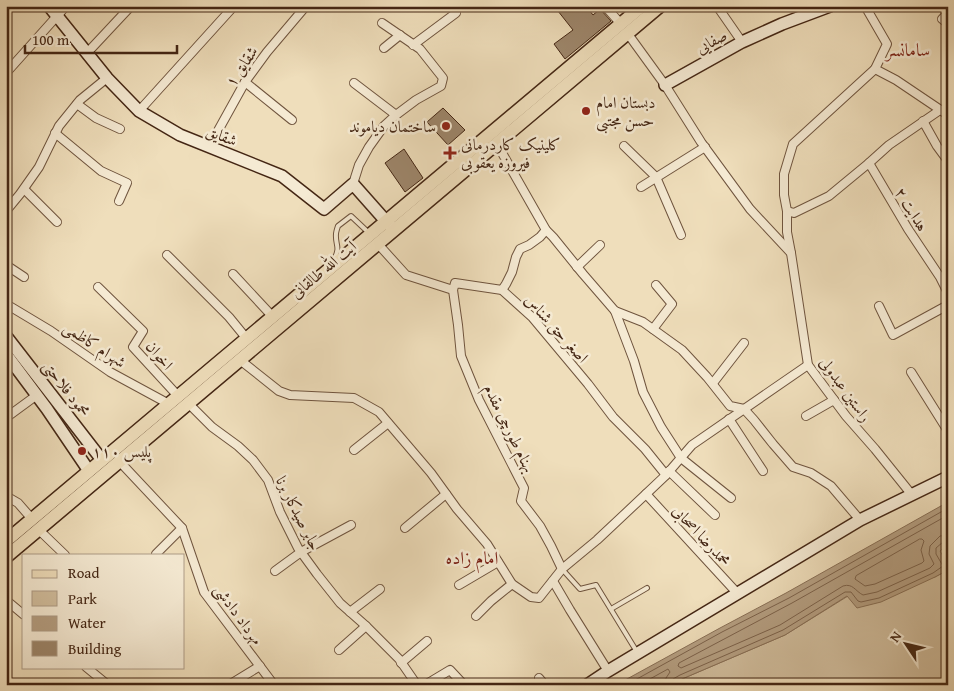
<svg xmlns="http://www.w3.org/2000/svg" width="954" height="691" viewBox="0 0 954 691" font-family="'Gentium Book Plus',Amiri,serif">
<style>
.green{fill:#d2bf9f;stroke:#8b725a}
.water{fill:#b59f82;stroke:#886f56}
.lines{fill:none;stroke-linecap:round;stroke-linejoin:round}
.shore{stroke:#7c624b;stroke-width:1}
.building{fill:#9d866b;stroke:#442614}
.lane-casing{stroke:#6f543e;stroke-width:6}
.street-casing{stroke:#6f543e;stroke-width:10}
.secondary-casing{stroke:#442614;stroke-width:14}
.primary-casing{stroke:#442614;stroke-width:15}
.lane{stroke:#f5ead3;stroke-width:4}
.street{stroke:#f5ead3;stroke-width:8}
.secondary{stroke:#f5ead3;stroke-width:11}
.primary{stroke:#efdebb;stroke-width:12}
.poi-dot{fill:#8f2418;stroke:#f5ead3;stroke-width:2}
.labels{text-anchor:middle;stroke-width:5;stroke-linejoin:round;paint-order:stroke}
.street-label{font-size:16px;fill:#442614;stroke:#f5ead3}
.poi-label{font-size:16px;fill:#442614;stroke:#f5ead3;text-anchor:start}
.neighbourhood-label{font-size:18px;fill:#7a1f14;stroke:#f5ead3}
</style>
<rect width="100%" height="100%" fill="#efdebb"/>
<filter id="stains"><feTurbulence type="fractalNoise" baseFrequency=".004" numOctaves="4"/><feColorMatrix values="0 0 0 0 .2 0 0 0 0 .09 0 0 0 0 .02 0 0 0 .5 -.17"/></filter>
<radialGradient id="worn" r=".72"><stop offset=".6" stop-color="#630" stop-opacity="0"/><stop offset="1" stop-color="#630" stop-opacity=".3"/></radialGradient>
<path class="green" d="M948,570V685H673L682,679L785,635L848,596L935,577Z"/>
<path class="water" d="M948,502V544L940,551L948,564V570L935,577L881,602L857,608L847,596L785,635L682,679L673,685H616L720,628L786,593Z"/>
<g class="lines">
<g class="shore">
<path d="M948,515L792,603L679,663L678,666L681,668L780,625L843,586C853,583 855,591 863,595L877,592L930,568L934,564L929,554L930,546L940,536L948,535"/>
<path d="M920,539H922L924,541L921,550L924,561L922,563L875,584L865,586L855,579L856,576Z"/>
<path d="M626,685L722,632L789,598L948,508"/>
<path d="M639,685L668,669L670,672L666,678L665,685"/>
<path d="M671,685L673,679L680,675L783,630L845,592H851L858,601L861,602L879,598L933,573L943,566L936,554V548L943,542L948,541"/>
</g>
</g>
<g class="building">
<path d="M554,6H586L593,15L600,9L611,21L565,59L554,44L573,30Z"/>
<path d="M443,108L465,130L448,145L427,122Z"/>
<path d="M404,149L423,178L405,192L385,163Z"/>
</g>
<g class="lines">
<g class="lane-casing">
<g id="lane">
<path d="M334,259C341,247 335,245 336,234C336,232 337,229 338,226L351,216L369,233"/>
<path d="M562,569L580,589L596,585L637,652"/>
<path d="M611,609L647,588"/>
</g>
</g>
<g class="street-casing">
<g id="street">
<path d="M605,6L621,24"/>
<path d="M717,6L742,42"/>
<path d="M865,6L887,44L875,69L896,80L948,115"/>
<path d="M948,13L942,19L948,24"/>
<path d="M628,34L665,85L701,142L750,209L791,253L808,365L846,416L875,449L912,495"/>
<path d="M413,45L456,13"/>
<path d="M384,48L400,35"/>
<path d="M87,53L131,6"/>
<path d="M6,73L66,6"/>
<path d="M245,82L292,120"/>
<path d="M354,83L396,115"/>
<path d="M77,104L96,118L120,129"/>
<path d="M139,111L234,6"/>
<path d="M923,121L937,146L948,161"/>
<path d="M55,133L101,171L127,183L119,201"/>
<path d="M497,144L546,230L553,237L583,274L615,311L643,322L682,350L707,377L730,406L744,409L754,420L773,444L793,467L811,473L831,486L860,520"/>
<path d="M624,146L656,177L681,235"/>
<path d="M209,147L245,82L267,52L306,6"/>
<path d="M869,163L908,229L940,277L948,293"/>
<path d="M353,184L359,165L369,147L384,126L396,115L416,100L441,86L443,78L420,49L382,23"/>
<path d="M641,187L705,147"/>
<path d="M24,189L57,222"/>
<path d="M6,211L20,194L39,167L59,126L80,100L107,78"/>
<path d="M787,211L784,195V174L793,144L875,69"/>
<path d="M378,244L406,275L453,290L455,283L502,290L532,317L588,384L613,417L645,449L666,475"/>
<path d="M791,253L787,232V211L794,213L829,196L869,163L889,145L940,110"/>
<path d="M167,255L229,317L247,339"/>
<path d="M6,265L24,277"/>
<path d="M577,267L600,245"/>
<path d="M233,274L273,317"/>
<path d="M98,287L143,331L133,347L178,396"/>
<path d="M453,290L458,325L461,356L479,400L524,488L521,501L540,526L551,546L562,569"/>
<path d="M502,290L506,284L512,272L516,257L520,249L529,245L540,237L546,230"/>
<path d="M6,304L51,331L110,372L169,404"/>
<path d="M879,306L893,335L948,305"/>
<path d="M615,311L634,361L643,392L661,427L681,458L731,498"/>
<path d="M653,329L672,304L656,285"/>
<path d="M240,360L279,391L290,395L354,398L379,412L431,473L457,509L487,544L512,584L531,597L539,598L562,569L597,540L646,494L666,475L692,445L808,365"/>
<path d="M911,372L948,431"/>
<path d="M713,383L744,343"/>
<path d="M189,404L212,427L238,446L253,460L268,480L280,512L298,548L317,574L340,603L366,626L399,659L417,685"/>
<path d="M806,416L834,400"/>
<path d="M7,417L37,395"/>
<path d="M729,419L763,471"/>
<path d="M354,450L388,423"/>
<path d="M120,462L182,528L204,592L274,685"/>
<path d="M669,471L715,515"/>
<path d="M646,494L738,594"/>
<path d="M6,496L18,503L32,519"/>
<path d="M405,528L446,494"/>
<path d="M39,530L65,555"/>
<path d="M156,554L182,528"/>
<path d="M275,571L301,552L351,525"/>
<path d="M553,581L570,610L608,671"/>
<path d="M459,585L498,562"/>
<path d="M6,600L24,615"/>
<path d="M350,612L380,589"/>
<path d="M476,616L491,601L512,584"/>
<path d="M339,650L366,626"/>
<path d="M401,663L427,641"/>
<path d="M86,667L108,685"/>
<path d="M539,678L545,685"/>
<path d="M229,685L260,666"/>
<path d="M425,685L450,670L464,685"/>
</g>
</g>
<g class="secondary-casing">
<g id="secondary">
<path d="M49,6L107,78L139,111L180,135L282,176L324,209L353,184L392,228"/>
<path d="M665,85L742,42L782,24L830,6"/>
<path d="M6,336L102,460"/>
<path d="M6,354L47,409L89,471"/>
<path d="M587,685L608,671L860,520L948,477"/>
</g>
</g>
<g class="primary-casing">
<g id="primary">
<path d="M6,541L642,6"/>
<path d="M6,557L660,6"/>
</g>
</g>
<use href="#lane" class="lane"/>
<use href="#street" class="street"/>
<use href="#secondary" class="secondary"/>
<use href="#primary" class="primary"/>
</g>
<g class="poi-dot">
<circle cx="586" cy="111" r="5"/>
<circle cx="446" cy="126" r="5"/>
<path d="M447.5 145.5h5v5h5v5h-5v5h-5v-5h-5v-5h5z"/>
<circle cx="82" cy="451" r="5"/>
</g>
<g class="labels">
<g class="street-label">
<text transform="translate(711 41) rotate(-29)" y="6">صفایی</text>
<text transform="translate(241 66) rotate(-56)" y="6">شقایق ۱</text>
<text transform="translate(222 135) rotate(22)" y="6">شقایق</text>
<text transform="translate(912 209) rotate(59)" y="6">هدایت ۲</text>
<text transform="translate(323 269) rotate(-40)" y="6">آیت الله طالقانی</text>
<text transform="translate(557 328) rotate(48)" y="6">اصغر حق شناس</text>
<text transform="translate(95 344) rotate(33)" y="6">شهرام کاظمی</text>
<text transform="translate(160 355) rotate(50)" y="6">اخوان</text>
<text transform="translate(67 388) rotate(52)" y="6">محمود فلاحتی</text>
<text transform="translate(846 389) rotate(54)" y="6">راستین عبدولی</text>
<text transform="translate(510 428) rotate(64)" y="6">بهنام طورچی مقدم</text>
<text transform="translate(299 513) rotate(63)" y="6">جابر صیدکار برنا</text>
<text transform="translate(702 535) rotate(47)" y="6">محمدرضا اصحابی</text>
<text transform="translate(239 614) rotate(54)" y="6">مهرداد دادشی</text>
</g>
<g class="poi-label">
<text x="596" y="108">دبستان امام<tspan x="596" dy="18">حسن مجتبی</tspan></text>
<text x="436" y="132" text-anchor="end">ساختمان دیاموند</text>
<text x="461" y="150">کلینیک کاردرمانی<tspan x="461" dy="18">فیروزه یعقوبی</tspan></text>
<text x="92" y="457">پلیس ۱۱۰</text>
</g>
<g class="neighbourhood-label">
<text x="908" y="56">سامانسر</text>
<text x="472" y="564">امام زاده</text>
</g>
</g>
<rect width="954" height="691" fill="none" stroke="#efdebb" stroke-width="25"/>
<rect x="8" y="8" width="939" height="676" fill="none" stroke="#442614" stroke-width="2.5"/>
<rect x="12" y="12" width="929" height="666" fill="none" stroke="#442614"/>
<rect x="22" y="554" width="162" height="115" fill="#f5ead3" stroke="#ae9c87"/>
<rect x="32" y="570" width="25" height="8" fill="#efdebb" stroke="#ae9c87"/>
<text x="68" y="578" font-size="15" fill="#442614">Road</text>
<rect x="32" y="591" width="25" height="15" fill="#d2bf9f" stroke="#ae9c87"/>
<text x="68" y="604" font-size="15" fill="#442614">Park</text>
<rect x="32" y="616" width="25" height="15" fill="#b59f82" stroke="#ae9c87"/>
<text x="68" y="628" font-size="15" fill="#442614">Water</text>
<rect x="32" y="641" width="25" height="15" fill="#9d866b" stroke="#ae9c87"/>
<text x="68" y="654" font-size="15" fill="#442614">Building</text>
<g transform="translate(906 644) rotate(305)" stroke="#f5ead3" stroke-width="4" paint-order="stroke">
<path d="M0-4L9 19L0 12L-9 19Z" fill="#442614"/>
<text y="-8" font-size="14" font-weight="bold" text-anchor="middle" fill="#442614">N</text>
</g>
<path d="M25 45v8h152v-8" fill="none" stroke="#442614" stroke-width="2.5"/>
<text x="32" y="45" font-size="15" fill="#442614" stroke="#f5ead3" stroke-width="4" paint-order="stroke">100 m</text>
<rect width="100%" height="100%" filter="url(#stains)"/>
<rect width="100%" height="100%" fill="url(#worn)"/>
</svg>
